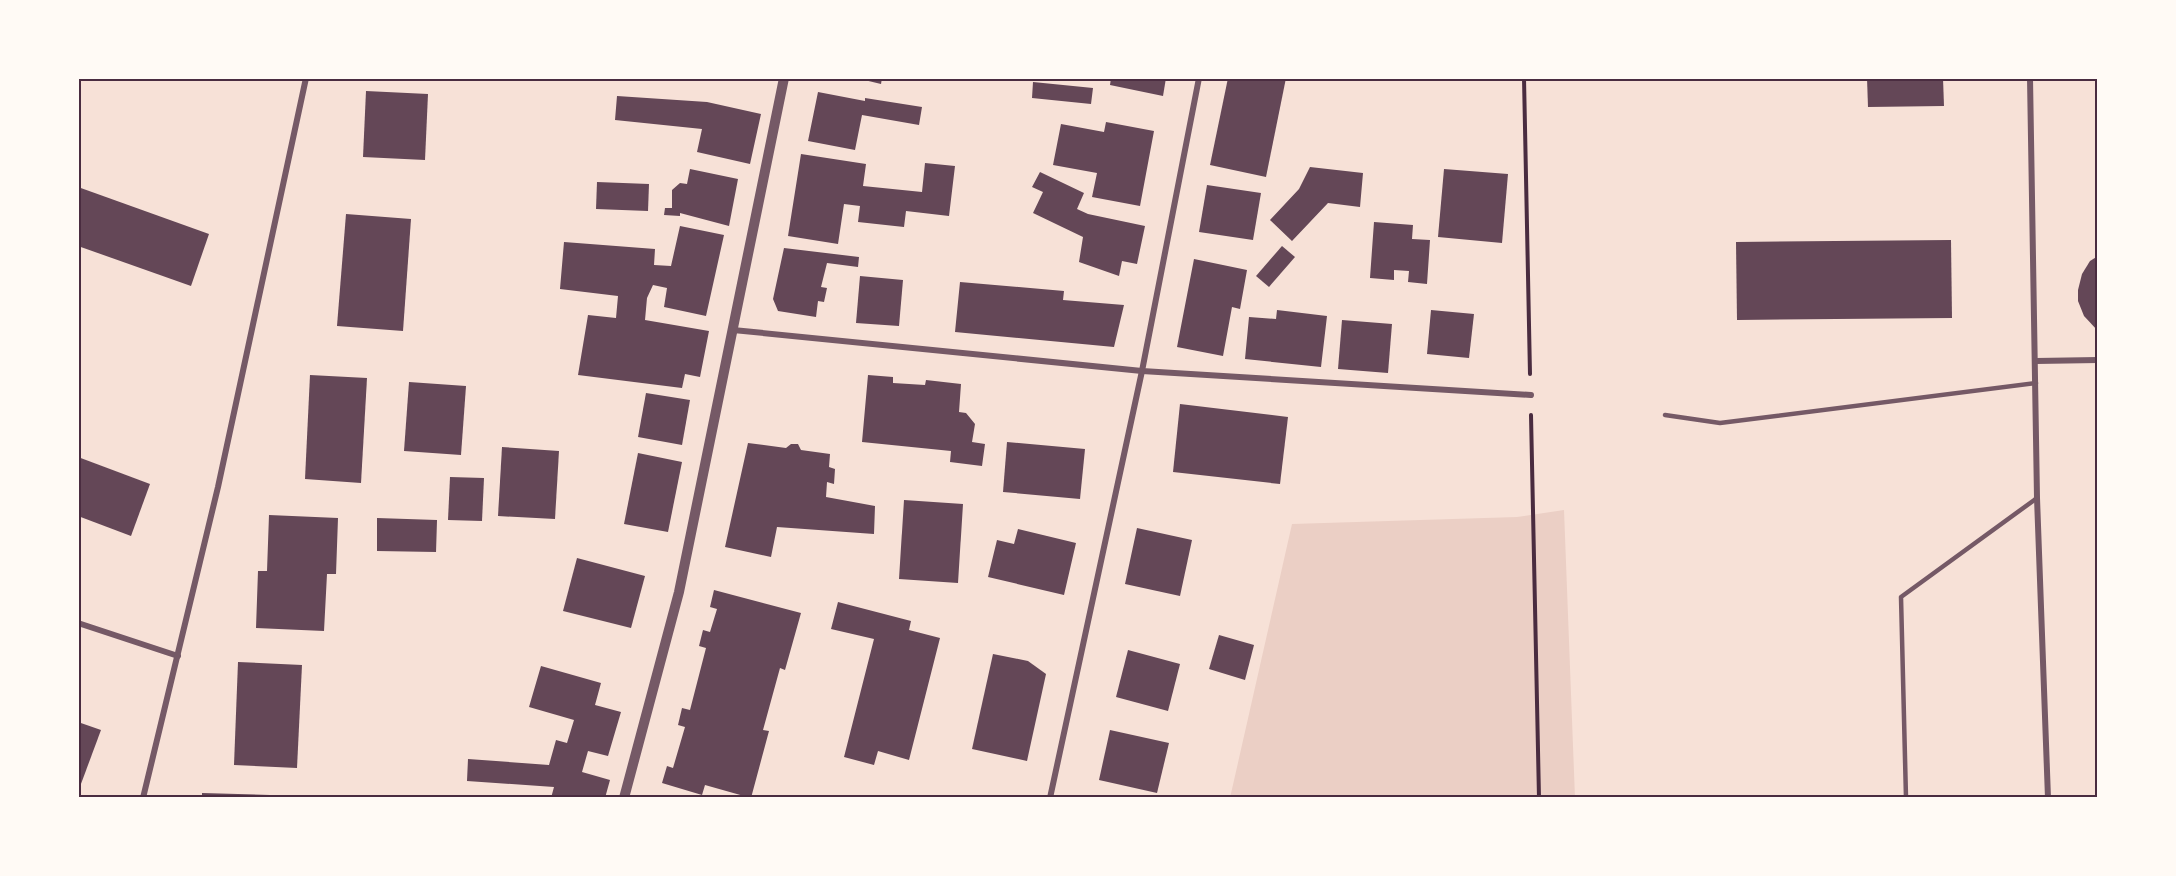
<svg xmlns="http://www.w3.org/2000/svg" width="2176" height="876" viewBox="0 0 2176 876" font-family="Rubik,sans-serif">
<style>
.green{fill:#ebcfc5}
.building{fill:#644757}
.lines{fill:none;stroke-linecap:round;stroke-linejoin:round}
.path{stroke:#4a2c40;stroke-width:4}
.service{stroke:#755966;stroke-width:4.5}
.minor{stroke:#755966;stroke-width:6}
.tertiary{stroke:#755966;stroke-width:10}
.neatline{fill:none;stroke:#4a2c40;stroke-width:2}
</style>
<rect width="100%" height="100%" fill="#f7e1d7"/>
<path class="green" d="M1564,510L1575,798H1230L1292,524L1517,517Z"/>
<g class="building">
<path d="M856,78H882L881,84Z"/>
<path d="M1111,78H1166L1163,96L1110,85Z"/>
<path d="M1228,78H1286L1266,177L1210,165Z"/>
<path d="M1867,78H1943L1944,106L1868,107Z"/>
<path d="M1033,82L1093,88L1091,104L1032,98Z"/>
<path d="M366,91L428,94L425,160L363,157Z"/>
<path d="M818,92L865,101V98L922,107L919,125L862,115L855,150L808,141Z"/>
<path d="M617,96L707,102L761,114L750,164L697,152L702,129L615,120Z"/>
<path d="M1106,122L1154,131L1140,206L1092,197L1097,173L1053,165L1061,124L1104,132Z"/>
<path d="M801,154L866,164L863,186L922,192L925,163L955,166L949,216L906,211L904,227L858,222L860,206L844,204L838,244L788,236Z"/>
<path d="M1310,167L1363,173L1360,207L1328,203L1292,241L1270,220L1299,189Z"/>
<path d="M690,169L738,179L729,226L680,213V216L664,215L665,208H672V190L680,183L687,184Z"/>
<path d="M1444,169L1508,174L1502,243L1438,237Z"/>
<path d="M1040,172L1084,193L1077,209L1088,214L1145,226L1137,264L1122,261L1119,276L1079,262L1083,237L1033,213L1043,192L1032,187Z"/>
<path d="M597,182L649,184L648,211L596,209Z"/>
<path d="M1207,185L1261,193L1253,240L1199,232Z"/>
<path d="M78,187L209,234L191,286L78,246Z"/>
<path d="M346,214L411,219L403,331L337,326Z"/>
<path d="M1374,222L1413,225L1412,239L1430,240L1427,284L1408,282L1409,271L1394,270V280L1370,278Z"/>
<path d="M680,226L724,235L706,316L664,307L667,288L653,285L647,298L645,320L709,331L700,377L685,374L682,388L578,375L588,315L616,318L618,296L560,289L564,242L655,249L654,265L671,266Z"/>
<path d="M1951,240L1952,318L1737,320L1736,242Z"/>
<path d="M1282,246L1295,257L1269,287L1256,276Z"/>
<path d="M784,248L859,257L858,267L827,263L821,287L827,288L824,302L818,301L816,317L778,311L773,299Z"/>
<path d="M2098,256V331L2084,316L2078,301V290L2082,274L2090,261Z"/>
<path d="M1194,259L1247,270L1240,309L1232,307L1223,356L1177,347Z"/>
<path d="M860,276L903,280L899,326L856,323Z"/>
<path d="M960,282L1064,291L1063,300L1124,305L1114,347L955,332Z"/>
<path d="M1277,310L1327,316L1321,367L1245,359L1249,317L1276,319Z"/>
<path d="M1431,310L1474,314L1469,358L1427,354Z"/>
<path d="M1342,320L1392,324L1388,373L1338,369Z"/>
<path d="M310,375L367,378L361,483L305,479Z"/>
<path d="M868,375L893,377V383L925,385L926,380L961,384L959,412L966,413L975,424L972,442L985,444L982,466L950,462L951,451L862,442Z"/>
<path d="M409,382L466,386L461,455L404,451Z"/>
<path d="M646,393L690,400L682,445L638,437Z"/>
<path d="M1180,404L1288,417L1280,484L1173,472Z"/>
<path d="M1007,442L1085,449L1080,499L1003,492Z"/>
<path d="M748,443L786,448L791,444H798L801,450L830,454L829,467L835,469L834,484L827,482L826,497L875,506L874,534L777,527L771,557L725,547Z"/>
<path d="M502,447L559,451L555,519L498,516Z"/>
<path d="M638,453L682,462L668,532L624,524Z"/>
<path d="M78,457L150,484L131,536L78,516Z"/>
<path d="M450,477L484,478L482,521L448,520Z"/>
<path d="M904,500L963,504L958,583L899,579Z"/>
<path d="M269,515L338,518L336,574H327L324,631L256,628L258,571H267Z"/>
<path d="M377,518L437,520L436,552L377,551Z"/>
<path d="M1137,528L1192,540L1180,596L1125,584Z"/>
<path d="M1018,529L1076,543L1064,595L988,577L997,540L1014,544Z"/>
<path d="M577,558L645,576L631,628L563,611Z"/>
<path d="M714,590L801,613L785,670L780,668L763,730L769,731L751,798L705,785L702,795L662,783L667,766L673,768L685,727L678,725L682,708L690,710L706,648L699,646L703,630L710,632L717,609L710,607Z"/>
<path d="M838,602L911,621L909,630L940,638L909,760L878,751L874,765L844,757L874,639L831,629Z"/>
<path d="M1219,635L1254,645L1245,680L1209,669Z"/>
<path d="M1128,650L1180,664L1168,711L1116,697Z"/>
<path d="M993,654L1028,661L1046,674L1027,761L972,749Z"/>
<path d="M238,662L302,665L297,768L234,765Z"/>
<path d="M541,666L601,683L595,705L621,712L608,756L588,751L582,772L610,780L605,798H551L554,787L467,781L468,759L549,765L556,740L567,743L574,720L529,707Z"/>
<path d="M78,722L101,730L78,792Z"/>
<path d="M1110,730L1169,743L1157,793L1099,780Z"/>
<path d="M202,793L270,795V798H202Z"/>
</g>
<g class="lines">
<g class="path">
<path d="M1524,78L1530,374"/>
<path d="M1531,415L1539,798"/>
</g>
<g class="service">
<path d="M1665,415L1720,423L2036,383"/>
<path d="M1906,798L1901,597L2037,498"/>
</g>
<g class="minor">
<path d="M2030,78L2037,498L2048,798"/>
<path d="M733,330L1142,371L1531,395"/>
<path d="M2036,361L2098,360"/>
<path d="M78,623L178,656"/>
<path d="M143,798L218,487L306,78"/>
<path d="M1050,798L1142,371L1199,78"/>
</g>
<path class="tertiary" d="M624,798L679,592L784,78"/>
</g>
<rect width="2176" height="876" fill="none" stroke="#fffaf5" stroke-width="159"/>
<rect x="80" y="80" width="2016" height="716" class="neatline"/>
</svg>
